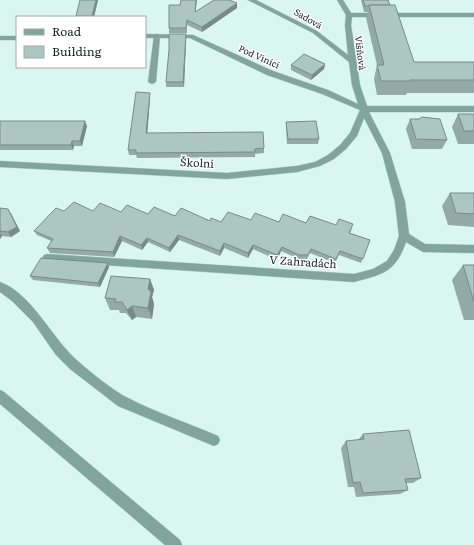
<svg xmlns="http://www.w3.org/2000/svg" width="474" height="545" viewBox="0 0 474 545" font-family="Literata,serif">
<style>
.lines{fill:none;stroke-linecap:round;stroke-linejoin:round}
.lane-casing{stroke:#b7d1ca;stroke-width:1}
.street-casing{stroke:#b7d1ca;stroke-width:1}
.lane{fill:#81a59b;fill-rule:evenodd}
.street{fill:#81a59b;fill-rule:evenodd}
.wall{fill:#93aba4}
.shaded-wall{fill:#788b86}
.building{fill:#abc7bf;stroke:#788b86}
.labels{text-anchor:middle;stroke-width:3;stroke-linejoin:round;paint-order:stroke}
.far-street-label{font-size:9px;fill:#1a2522;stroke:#fff}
.street-label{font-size:11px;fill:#1a2522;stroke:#fff}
</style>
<rect width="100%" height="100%" fill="#daf7ef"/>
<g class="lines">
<g class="lane-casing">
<path id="lane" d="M157,34L160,36L156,82L152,84L148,82L154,36Z"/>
</g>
<g class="street-casing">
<g id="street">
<path d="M248,0H256L317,31L348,55L345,25L346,15L337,0H343L351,13H474V17H352L351,25L360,85L367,106H474V112H369L390,153L405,202L409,234L425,244L474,245V253L423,252L406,242C395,273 383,274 354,282L44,261L42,258L44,255L47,254L354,274L373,269L387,261L394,250L399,236L395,202L382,153L364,118L357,136L346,149L334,159L320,166L297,172L227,179L0,167V161L227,173L297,166L315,162L328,155L340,145L350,133L360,110L322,94L267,75L190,38H145V34L193,35L273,71L328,90L358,104L352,85L349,62L313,33Z"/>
<rect x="0" y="36" width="17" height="4"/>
<path d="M0,282C32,293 53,341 79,362C90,372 115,392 128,398C157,413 188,423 218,436L220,440L218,444L214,446L118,406L70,369L56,355L33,322L12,301L0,292Z"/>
<path d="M0,390L4,392L180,540L182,545H165L0,404Z"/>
</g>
</g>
<use href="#lane" class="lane"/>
<use href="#street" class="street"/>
</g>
<g class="wall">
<path d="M98,0L94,17H76V16Z"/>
<path d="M361,0H388L414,62H474V93H407L406,95H377L374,79L377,65L366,18L368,12H364Z"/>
<path d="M237,8L202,32L187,25V33H169V28L196,11Z"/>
<path d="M186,34V40L184,87H166V82Z"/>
<path d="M325,64L324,69L311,80L291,70V65Z"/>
<path d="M150,93V98L147,133L264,148V153L255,154V157L137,158L136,155H129L128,150Z"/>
<path d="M458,114H474V144H458L452,127Z"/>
<path d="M410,119L447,140L442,149H412L406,129Z"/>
<path d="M0,121L87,126L82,146H74L73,150H0Z"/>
<path d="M286,122L319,139L318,144H287L286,127Z"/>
<path d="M450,193H474V227L448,225L442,206Z"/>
<path d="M0,208L11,213L20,231L11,237L2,236L0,239Z"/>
<path d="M64,211H93L121,212L175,216L221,222L251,220L336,225L352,229L350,233L370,240L361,263L339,255L335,263L310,253L307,259H299L281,251L277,260L253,249L248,258L224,248L220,256L179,240L170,252L148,242L142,250L122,241L114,257L50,253L47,248L51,241L37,235L34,231Z"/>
<path d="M463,265H474V320H464L452,280Z"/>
<path d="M109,267L100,287L33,280L30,276Z"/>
<path d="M150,279L154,290L152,297L154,304L152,319L136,317L132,320L126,313H120L119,310H110L105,298Z"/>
<path d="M363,434L421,478L413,483H406L408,490L400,494L356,497L354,487H348L341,448L346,441L358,440Z"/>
</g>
<g class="shaded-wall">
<path d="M96,0H98L94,17H92Z"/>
<path d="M196,0H197L195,17V12Z"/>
<path d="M237,3V8L202,32V27Z"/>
<path d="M186,34V40L184,87L183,82Z"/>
<path d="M325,64L324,69L311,80L312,75Z"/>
<path d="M150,93V98L147,138L146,133Z"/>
<path d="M85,121L87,126L82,146L80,141Z"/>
<path d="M72,141L74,146L73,150L71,145Z"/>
<path d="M8,209L20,231L11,237L8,232Z"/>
<path d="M0,233L2,236L0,239Z"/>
<path d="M178,235L179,240L170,252L169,248Z"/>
<path d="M120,236L122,241L114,257L113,252Z"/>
<path d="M147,238L148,242L142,250L141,245Z"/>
<path d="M224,243V248L220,256V251Z"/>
<path d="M253,245V249L248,258V253Z"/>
<path d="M282,247L281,251L277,260V255Z"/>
<path d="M108,263L109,267L100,287L98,283Z"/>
<path d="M150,279L154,290L152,297L154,304L152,319L148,308V289Z"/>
<path d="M132,306L136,317L132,320L127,310Z"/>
</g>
<g class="building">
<path d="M80,0H96L92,16H76Z"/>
<path d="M181,0H196L195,12L214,0H229L237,3L202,27L187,20L186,28H169V5H180Z"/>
<path d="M363,0H388L390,5H369V6H365Z"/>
<path d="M369,5H395L414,62H474V80H410L411,81H381L377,65H384Z"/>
<path d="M169,34H186L183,82H166L169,50Z"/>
<path d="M304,54L325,64L312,75L291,65Z"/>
<path d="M136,92L150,93L146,133L263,132L264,148L255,149V152L136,153V150H128Z"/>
<path d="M458,114H474V131H464Z"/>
<path d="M422,117L440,119L447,140L416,139L410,119H419Z"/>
<path d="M0,121H85L80,141H72L71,145H0Z"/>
<path d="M316,121L319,139H288L286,122Z"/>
<path d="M450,193H474V214L456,213Z"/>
<path d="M74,202L93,211L100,203L121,212L127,205L148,214L154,207L175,216L181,208L210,221L211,218L221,222L228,212L251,220L255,213L279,222L283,214L306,223L310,216L336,225L339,219L353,224L349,233L370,240L363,259L340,251L336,259L311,249L308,255H299L282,247L277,255L253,245L248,253L224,243L220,251L178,235L169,248L147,238L141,245L120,236L113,252L47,248L53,239L34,231L56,208L64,211Z"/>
<path d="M0,208L8,209L17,227L8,232L0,231Z"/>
<path d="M41,258L108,263L98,283L30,276Z"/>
<path d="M463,265H474V302Z"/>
<path d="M111,276L150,279L148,289L151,292L148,308L132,306L127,310L122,302H115L116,299L105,298Z"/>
<path d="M409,430L421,478L405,479L408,490L363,493L360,482L353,483L346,441L364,439L363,434Z"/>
</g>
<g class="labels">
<g class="far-street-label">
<text transform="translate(308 19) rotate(30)" y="3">Sadová</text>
<text transform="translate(360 53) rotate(83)" y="3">Višňová</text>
<text transform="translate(259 57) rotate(24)" y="3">Pod Vinicí</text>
</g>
<g class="street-label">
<text transform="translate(197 163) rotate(3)" y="4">Školní</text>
<text transform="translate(303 262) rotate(4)" y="4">V Zahradách</text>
</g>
</g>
<rect x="16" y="16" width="130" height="52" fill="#ffffff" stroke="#a3a8a7"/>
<rect x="24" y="29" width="20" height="6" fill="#81a59b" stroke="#a3a8a7"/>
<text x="52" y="36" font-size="12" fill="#1a2522">Road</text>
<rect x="24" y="46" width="20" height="12" fill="#abc7bf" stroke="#a3a8a7"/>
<text x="52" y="56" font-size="12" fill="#1a2522">Building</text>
</svg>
